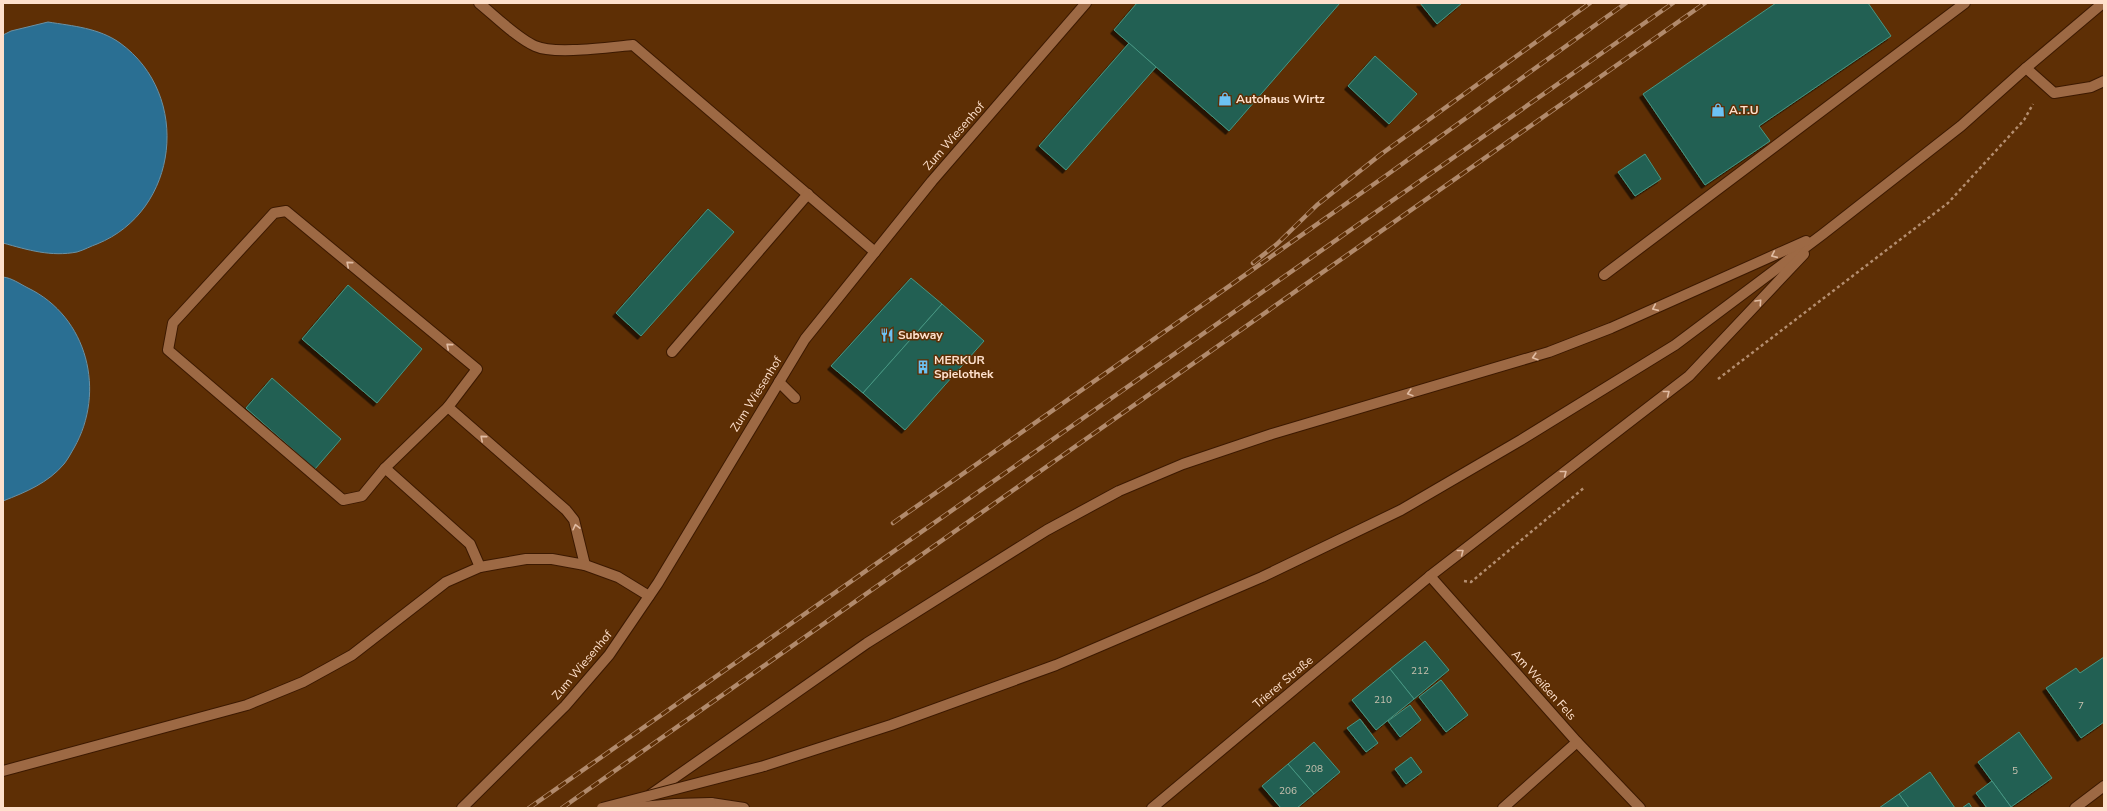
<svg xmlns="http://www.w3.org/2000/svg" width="2107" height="811" viewBox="0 0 2107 811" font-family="'Nunito Sans',sans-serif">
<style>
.water{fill:#2a6f93;stroke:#6a91a4}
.building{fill:#236052;stroke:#469683;filter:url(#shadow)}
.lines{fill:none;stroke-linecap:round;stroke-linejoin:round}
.lane-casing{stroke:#3c1900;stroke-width:12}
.street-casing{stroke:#3c1900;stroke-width:12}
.secondary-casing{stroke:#3c1900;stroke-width:12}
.path{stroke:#b48e70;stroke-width:2.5;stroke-dasharray:3 3;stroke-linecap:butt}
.lane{stroke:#9d6944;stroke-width:10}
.street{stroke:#9d6944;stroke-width:10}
.secondary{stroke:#9d6944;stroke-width:10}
.rail-casing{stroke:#b18a6c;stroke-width:4.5}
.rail{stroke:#5e2f05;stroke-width:3;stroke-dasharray:9;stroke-linecap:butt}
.secondary-bridge-casing{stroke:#3c1900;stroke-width:12;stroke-linecap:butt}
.secondary-bridge{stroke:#9d6944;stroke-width:10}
.oneway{stroke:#e1bca3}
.labels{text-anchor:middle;stroke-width:3;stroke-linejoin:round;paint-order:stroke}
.number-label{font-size:10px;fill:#c7c0ae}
.poi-label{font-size:12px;font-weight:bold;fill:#fee0cc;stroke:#5e2f05;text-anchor:start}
.street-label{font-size:12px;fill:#fee0cc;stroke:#5e2f05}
</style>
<defs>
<filter id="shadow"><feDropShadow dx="-3.5" dy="3.5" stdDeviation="0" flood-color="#0009"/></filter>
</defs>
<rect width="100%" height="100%" fill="#5e2f05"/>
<g class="water">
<path d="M48,22C73,26 99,28 120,43C192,95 179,211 97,244C91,246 84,250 77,252C51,257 28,250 3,243V35L11,31Z"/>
<path d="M3,277C12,278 20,284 28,288C88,317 106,392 74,448C71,453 68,459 64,464C48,483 26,492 3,501Z"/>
</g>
<g class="building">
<path d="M1137,3H1340L1229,131L1114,30Z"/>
<path d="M1420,3H1462L1437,24Z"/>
<path d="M1776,3H1868L1891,36L1759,126L1770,141L1705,185L1643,94Z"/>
<path d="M1129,43L1156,67L1066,170L1039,146Z"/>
<path d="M1375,56L1417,94L1389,124L1348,86Z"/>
<path d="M1645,154L1661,179L1635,196L1618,172Z"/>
<path d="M708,209L734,232L641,336L616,313Z"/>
<path d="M911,278L942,304L863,393L831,366Z"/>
<path d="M348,285L422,349L377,403L302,339Z"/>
<path d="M942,304L984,341L905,430L863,393Z"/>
<path d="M272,378L341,439L315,469L246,408Z"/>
<path d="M1425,641L1449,670L1414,699L1390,669Z"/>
<path d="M2104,657V722L2081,738L2046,688L2076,668L2080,673Z"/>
<path d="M1390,669L1414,699L1376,730L1352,700Z"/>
<path d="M1441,680L1468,715L1446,732L1419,697Z"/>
<path d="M1410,705L1421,720L1400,737L1388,721Z"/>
<path d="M1360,719L1378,743L1366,752L1347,728Z"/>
<path d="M2019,732L2052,778L2011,807L1978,762Z"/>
<path d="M1314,742L1340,772L1314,794L1288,764Z"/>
<path d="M1411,757L1422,772L1406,784L1395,769Z"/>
<path d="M1288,764L1314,794L1297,808H1281L1262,786Z"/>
<path d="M1930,772L1955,808H1909L1899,794Z"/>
<path d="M1992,781L2011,807L2010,808H1987L1976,793Z"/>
<path d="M1899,794L1909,808H1879Z"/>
<path d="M1969,803L1972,808H1962Z"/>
</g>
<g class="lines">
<g class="lane-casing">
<g id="lane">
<path d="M479,3C495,16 517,38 535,46C554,55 610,47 633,45L875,252"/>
<path d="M2026,68L2054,93L2091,87L2104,81"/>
<path d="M1604,275L1965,3"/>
<path d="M672,352L808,194"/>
<path d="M779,382L795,398"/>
<path d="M385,468L448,407"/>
<path d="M480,567L470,544L385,468L362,496L343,500L168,350L173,323L274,213L286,211L477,369L448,407L566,510L574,520L585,565"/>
</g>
</g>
<g class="street-casing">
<g id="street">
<path d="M1430,576L1577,742L1640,808"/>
<path d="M462,808L565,706L609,655L658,583L805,339L932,181L1086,3"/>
<path d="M1503,808L1577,742"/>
<path d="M2075,808L2104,786"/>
</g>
</g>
<g class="secondary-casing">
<g id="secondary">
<path d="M764,766L891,725L1056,665L1262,577L1401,510L1521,440L1675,345L1823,234L1961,126L2026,68L2103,3"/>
<path d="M3,771L247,705L303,682L352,655L446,582L480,567L526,559H552L585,565L618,577L649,596"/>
<path d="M650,795L867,643L1047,530L1119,491L1183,464L1272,434L1549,352L1611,328L1806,241"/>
<path d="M711,803L744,808"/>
<path d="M1152,808L1430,576L1689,376L1804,254"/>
</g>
</g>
<g class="path">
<path d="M1718,379L1948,203L2024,120L2033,104"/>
<path d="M1464,581L1471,582L1585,487"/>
</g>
<use href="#lane" class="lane"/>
<use href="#street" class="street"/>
<use href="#secondary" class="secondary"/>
<g class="rail-casing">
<g id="rail">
<path d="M1253,263L1277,244L1317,205L1380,155L1590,3"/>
<path d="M893,523L1384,177L1626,3"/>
<path d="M529,808L1673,3"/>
<path d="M562,808L1705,3"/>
</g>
</g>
<use href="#rail" class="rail"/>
<g class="secondary-bridge-casing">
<g id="secondary-bridge">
<path d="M602,808L764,766"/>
<path d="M630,808L675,804L711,803"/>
</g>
</g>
<use href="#secondary-bridge" class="secondary-bridge"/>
</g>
<defs><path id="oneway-chevron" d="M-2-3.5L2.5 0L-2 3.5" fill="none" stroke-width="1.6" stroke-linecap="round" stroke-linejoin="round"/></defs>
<g class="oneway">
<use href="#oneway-chevron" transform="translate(1774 255) rotate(156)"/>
<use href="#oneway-chevron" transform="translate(349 264) rotate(-140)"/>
<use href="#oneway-chevron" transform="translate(1759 302) rotate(-47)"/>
<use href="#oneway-chevron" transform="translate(1655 308) rotate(156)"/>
<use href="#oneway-chevron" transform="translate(449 346) rotate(-140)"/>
<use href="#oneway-chevron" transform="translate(1535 357) rotate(163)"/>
<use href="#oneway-chevron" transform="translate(1410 393) rotate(164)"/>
<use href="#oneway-chevron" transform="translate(1667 393) rotate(-38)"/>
<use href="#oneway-chevron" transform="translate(483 438) rotate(-139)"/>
<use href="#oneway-chevron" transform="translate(1564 473) rotate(-38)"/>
<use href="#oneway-chevron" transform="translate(576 527) rotate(-103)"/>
<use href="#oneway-chevron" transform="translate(1461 552) rotate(-38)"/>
</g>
<defs>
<g id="shop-bare" transform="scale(1.08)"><path d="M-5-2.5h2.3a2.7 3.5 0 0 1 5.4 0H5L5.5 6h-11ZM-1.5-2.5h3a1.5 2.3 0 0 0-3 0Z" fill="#6dc2f3" stroke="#5e2f05" stroke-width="2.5" paint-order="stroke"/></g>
<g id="restaurant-bare" transform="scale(1.08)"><path d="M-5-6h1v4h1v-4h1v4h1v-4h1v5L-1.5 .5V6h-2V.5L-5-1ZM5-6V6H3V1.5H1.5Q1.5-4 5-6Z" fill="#6dc2f3" stroke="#5e2f05" stroke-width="2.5" paint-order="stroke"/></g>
<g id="building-bare" transform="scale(1.08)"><path d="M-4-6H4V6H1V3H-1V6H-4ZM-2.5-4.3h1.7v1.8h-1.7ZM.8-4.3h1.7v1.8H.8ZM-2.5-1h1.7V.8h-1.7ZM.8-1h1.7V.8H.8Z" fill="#6dc2f3" stroke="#5e2f05" stroke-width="2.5" paint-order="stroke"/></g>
</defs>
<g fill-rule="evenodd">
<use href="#shop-bare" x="1225" y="99"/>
<use href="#shop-bare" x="1718" y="110"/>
<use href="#restaurant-bare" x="887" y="335"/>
<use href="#building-bare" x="923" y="367"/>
</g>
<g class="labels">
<g class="number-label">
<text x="1420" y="674">212</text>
<text x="1383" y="703">210</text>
<text x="2081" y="709">7</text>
<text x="1314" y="772">208</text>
<text x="2015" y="774">5</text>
<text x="1288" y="794">206</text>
</g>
<g class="poi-label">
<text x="1236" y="103">Autohaus Wirtz</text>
<text x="1729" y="114">A.T.U</text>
<text x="898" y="339">Subway</text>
<text x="934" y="364">MERKUR<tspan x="934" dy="14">Spielothek</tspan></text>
</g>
<g class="street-label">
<text transform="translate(954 136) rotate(-49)" y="4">Zum Wiesenhof</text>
<text transform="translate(756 394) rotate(-58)" y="4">Zum Wiesenhof</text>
<text transform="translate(582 665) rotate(-50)" y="4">Zum Wiesenhof</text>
<text transform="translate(1283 682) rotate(-40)" y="4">Trierer Straße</text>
<text transform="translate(1544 685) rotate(48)" y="4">Am Weißen Fels</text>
</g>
</g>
<rect width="2107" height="811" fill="none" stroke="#fee0cc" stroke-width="8"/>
</svg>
